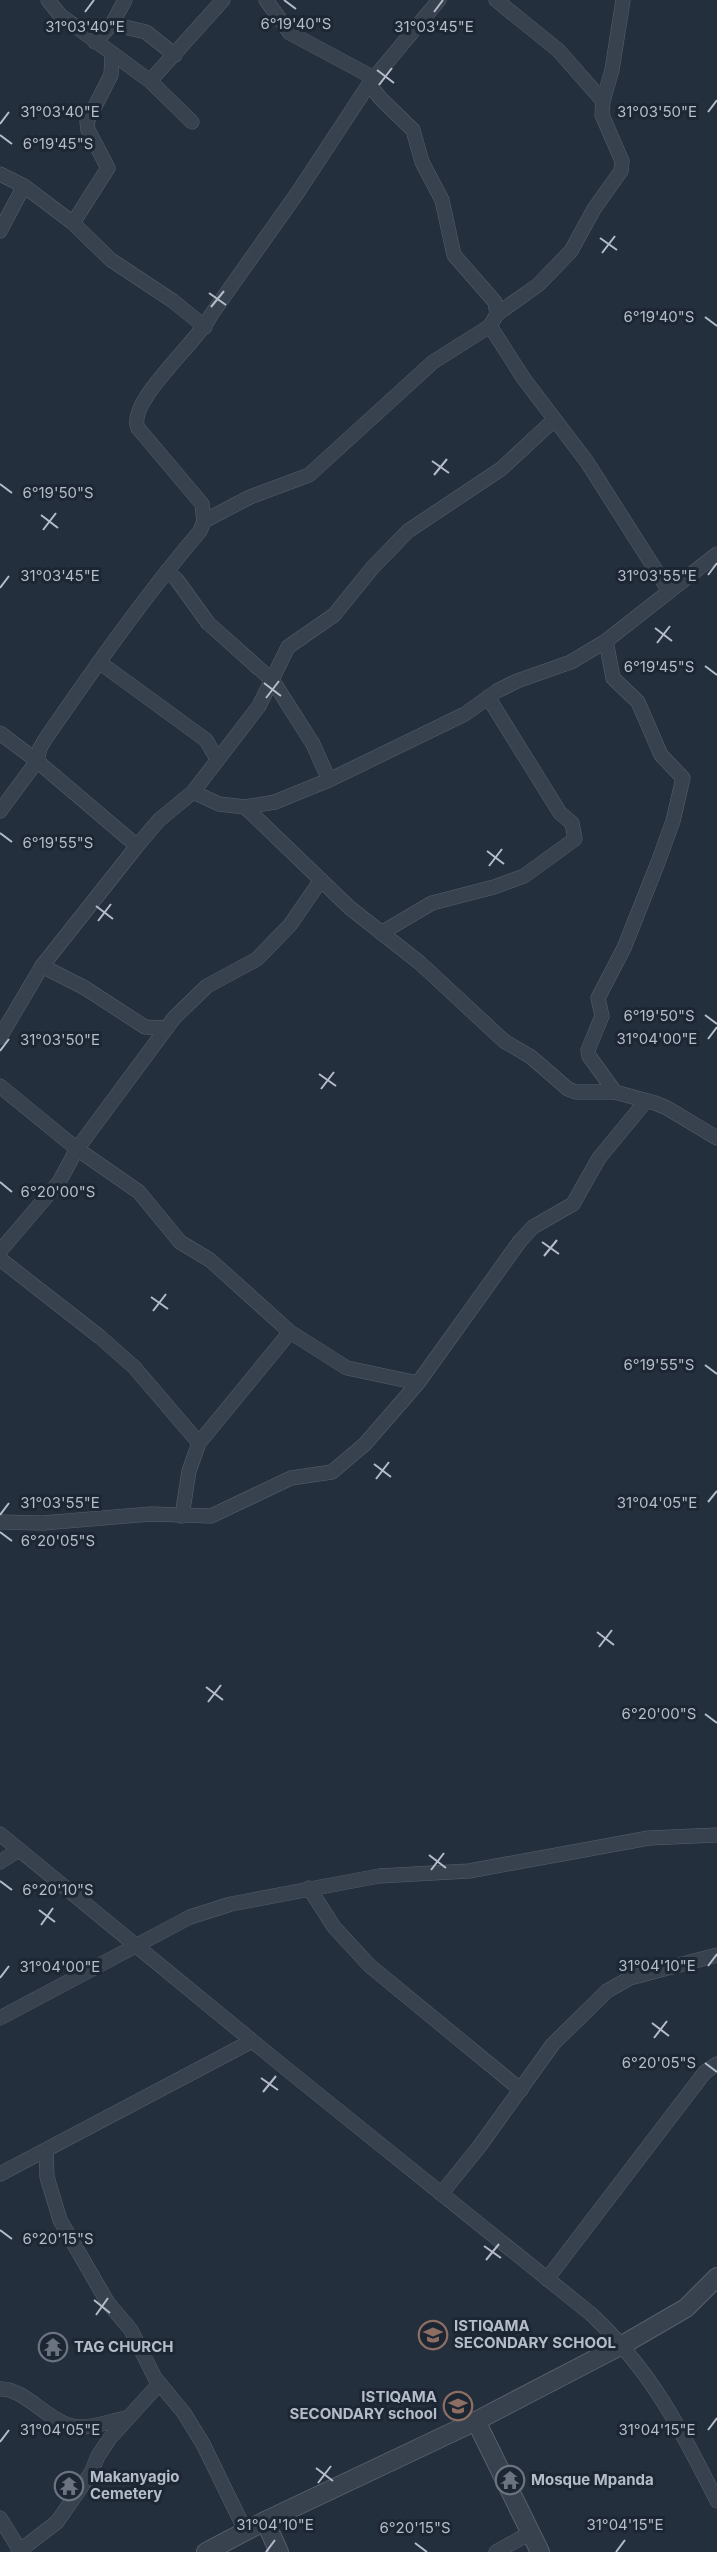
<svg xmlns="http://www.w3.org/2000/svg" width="717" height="2552" viewBox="0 0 717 2552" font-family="Inter,sans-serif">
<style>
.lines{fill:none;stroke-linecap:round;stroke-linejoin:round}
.minor-casing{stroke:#565f6c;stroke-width:15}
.tertiary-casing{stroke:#565f6c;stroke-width:20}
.minor{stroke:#38414e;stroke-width:14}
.tertiary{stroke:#38414e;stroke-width:18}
.ticks{fill:none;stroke:#b4bcc9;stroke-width:2}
.labels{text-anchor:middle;stroke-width:6;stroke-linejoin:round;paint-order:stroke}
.poi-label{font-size:15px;font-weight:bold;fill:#b4bcc9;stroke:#1d2633;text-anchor:start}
.ticks-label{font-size:15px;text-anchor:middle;fill:#b4bcc9;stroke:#1d2633;stroke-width:6;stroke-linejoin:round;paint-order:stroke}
</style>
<rect width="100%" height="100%" fill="#242f3e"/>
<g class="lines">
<g class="minor-casing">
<g id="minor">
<path d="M48,0L60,15L150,81L192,122"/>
<path d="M266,0L290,33L374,78"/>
<path d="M496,0L558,50L603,101"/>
<path d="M112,24L146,32L175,55"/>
<path d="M95,42L112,24L125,0"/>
<path d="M150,81L223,0"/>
<path d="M0,174L24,186L73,223L111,260L173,301L205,327"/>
<path d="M73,223L108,168L88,130L87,122L111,75L112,55"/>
<path d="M0,231L24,186"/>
<path d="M497,314L538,285L571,251L594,209L621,171L622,161L602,115L603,101L612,70L623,0"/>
<path d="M490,326L524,379L587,462L669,591"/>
<path d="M204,521L250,497L309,475L433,362L490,326L497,314L495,302L454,255L442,200L422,162L413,130L381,99L369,84"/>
<path d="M167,571L177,580L208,623L273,681L313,744L329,780"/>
<path d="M606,641L613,678L638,702L661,755L683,778L673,821L657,865L624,948L598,998L602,1016L588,1050L589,1056L615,1092"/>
<path d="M99,662L206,740L217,759"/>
<path d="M0,733L37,761L137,846"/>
<path d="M193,792L219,804L245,807L275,802L329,780L465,714L497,691L517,681L571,662L606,641L717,554"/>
<path d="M245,807L350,908L420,963L504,1041L531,1057L568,1089L576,1092H615L655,1103L667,1108L717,1138"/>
<path d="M0,811L37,761L40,748L46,738C95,667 144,597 200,531L204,521L202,504L138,428C126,402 199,341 211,315L298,192L369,84L439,0"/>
<path d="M381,933L432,903L494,887L524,876L575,839L572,823L560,813L488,697"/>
<path d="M42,966L85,988L145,1027L167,1028"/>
<path d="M0,1037L42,966L137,846L159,820L193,792L259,706L288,647L334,615L373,567L408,531L501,469L554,420"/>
<path d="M0,1086L77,1149L139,1192L180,1242L210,1260L290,1332L347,1368L418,1383"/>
<path d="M0,1251L59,1182L77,1149L174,1018L207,986L257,959L290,925L321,880"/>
<path d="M0,1259L100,1337L134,1367L199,1443"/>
<path d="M182,1516L189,1471L199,1443L290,1332"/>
<path d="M0,1522L43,1523L151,1514L211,1516L291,1478L332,1472L365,1444L418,1383L520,1241L533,1227L573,1204L599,1158L646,1101"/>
<path d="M0,1834L284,2067L591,2314C651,2370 681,2429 717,2501"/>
<path d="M0,1862L19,1850"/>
<path d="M309,1888L334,1927L370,1966L521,2090"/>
<path d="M0,2018L190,1917L231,1904L379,1876L469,1871L649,1838L717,1835"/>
<path d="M46,2150L47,2177L60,2220L108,2303L131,2330L155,2378L184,2413L203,2444L246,2532"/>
<path d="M0,2174L252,2041"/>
<path d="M441,2194L479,2147L553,2044L607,1991L630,1978L717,1955"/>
<path d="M547,2279L705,2072L717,2064"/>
<path d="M0,2389C26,2387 52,2428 81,2427C96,2427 113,2420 128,2418"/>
<path d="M0,2518L21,2552"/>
<path d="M18,2552L57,2522L91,2473L98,2456L110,2438L159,2384"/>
<path d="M496,2552L530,2533"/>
</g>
</g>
<g class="tertiary-casing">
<g id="tertiary">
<path d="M476,2421L540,2552"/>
<path d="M265,2521L279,2552"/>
<path d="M206,2552L265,2521L476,2421L624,2344L686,2308L717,2277"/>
</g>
</g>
<use href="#minor" class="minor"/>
<use href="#tertiary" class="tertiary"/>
</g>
<path class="ticks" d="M284,0L296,9M85,12L94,0M434,12L443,0M377,70L394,83M379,85L392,68M708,112L717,100M0,124L9,112M0,135L12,144M600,238L617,250M602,253L615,236M209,293L226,305M211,307L224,291M705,317L717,326M432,461L449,473M434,475L447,459M0,484L12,493M41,515L58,528M43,530L56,513M708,575L717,563M0,588L9,576M655,628L672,641M657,643L670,626M705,666L717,675M264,683L281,696M266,698L279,681M0,833L12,842M487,851L504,864M489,866L502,849M96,906L113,919M98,921L111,904M705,1015L717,1024M708,1039L717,1027M0,1051L9,1039M319,1074L336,1086M321,1089L334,1072M0,1182L12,1192M542,1242L559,1254M544,1256L557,1240M151,1297L168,1309M153,1311L166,1294M705,1365L717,1374M374,1464L391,1477M376,1479L389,1462M708,1502L717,1491M0,1515L9,1503M0,1532L12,1541M597,1632L614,1645M599,1647L612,1630M206,1687L223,1700M208,1702L221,1685M705,1714L717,1723M429,1855L446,1868M431,1870L444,1853M0,1881L12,1890M39,1910L55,1922M41,1925L53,1908M708,1966L717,1954M0,1978L9,1966M652,2023L669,2036M654,2038L667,2021M705,2063L717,2072M261,2078L278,2090M263,2092L276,2076M0,2230L12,2239M484,2246L501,2258M486,2260L499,2244M94,2300L110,2313M96,2315L108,2298M708,2430L717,2418M0,2442L9,2430M316,2468L333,2481M318,2483L331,2466M415,2543L427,2552M266,2552L275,2540M616,2552L625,2540"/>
<defs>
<g id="school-ring" transform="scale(1.5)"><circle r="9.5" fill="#1d2633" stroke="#8d6e63" stroke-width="1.5"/><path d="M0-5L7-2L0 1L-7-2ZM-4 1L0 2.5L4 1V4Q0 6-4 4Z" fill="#8d6e63"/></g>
<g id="temple-ring" transform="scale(1.5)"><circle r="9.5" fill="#1d2633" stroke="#6b7280" stroke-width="1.5"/><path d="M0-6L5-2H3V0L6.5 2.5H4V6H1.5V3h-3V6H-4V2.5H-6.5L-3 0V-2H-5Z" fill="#6b7280"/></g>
</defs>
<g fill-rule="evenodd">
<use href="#school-ring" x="433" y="2335"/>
<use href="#temple-ring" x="53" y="2347"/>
<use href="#school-ring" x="458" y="2406"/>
<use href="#temple-ring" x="510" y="2480"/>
<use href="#temple-ring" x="69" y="2486"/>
</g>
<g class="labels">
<g class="poi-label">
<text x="454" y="2331">ISTIQAMA<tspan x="454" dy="17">SECONDARY SCHOOL</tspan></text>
<text x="74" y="2352">TAG CHURCH</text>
<text x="437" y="2402" text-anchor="end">ISTIQAMA<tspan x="437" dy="17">SECONDARY school</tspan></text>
<text x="90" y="2482">Makanyagio<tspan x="90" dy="17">Cemetery</tspan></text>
<text x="531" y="2485">Mosque Mpanda</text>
</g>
</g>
<g class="ticks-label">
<text x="296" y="29">6°19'40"S</text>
<text x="85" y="32">31°03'40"E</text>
<text x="434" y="32">31°03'45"E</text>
<text x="657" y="117">31°03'50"E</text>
<text x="60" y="117">31°03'40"E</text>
<text x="58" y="149">6°19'45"S</text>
<text x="659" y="322">6°19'40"S</text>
<text x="58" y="498">6°19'50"S</text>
<text x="657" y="581">31°03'55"E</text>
<text x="60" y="581">31°03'45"E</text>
<text x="659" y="672">6°19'45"S</text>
<text x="58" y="848">6°19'55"S</text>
<text x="659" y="1021">6°19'50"S</text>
<text x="657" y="1044">31°04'00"E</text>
<text x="60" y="1045">31°03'50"E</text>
<text x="58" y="1197">6°20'00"S</text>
<text x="659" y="1370">6°19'55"S</text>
<text x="657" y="1508">31°04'05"E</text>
<text x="60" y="1508">31°03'55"E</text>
<text x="58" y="1546">6°20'05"S</text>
<text x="659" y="1719">6°20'00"S</text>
<text x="58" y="1895">6°20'10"S</text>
<text x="657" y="1971">31°04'10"E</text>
<text x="60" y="1972">31°04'00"E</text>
<text x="659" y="2068">6°20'05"S</text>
<text x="58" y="2244">6°20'15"S</text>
<text x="657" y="2435">31°04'15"E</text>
<text x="60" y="2435">31°04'05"E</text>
<text x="275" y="2530">31°04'10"E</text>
<text x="625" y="2530">31°04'15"E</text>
<text x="415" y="2533">6°20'15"S</text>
</g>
</svg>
